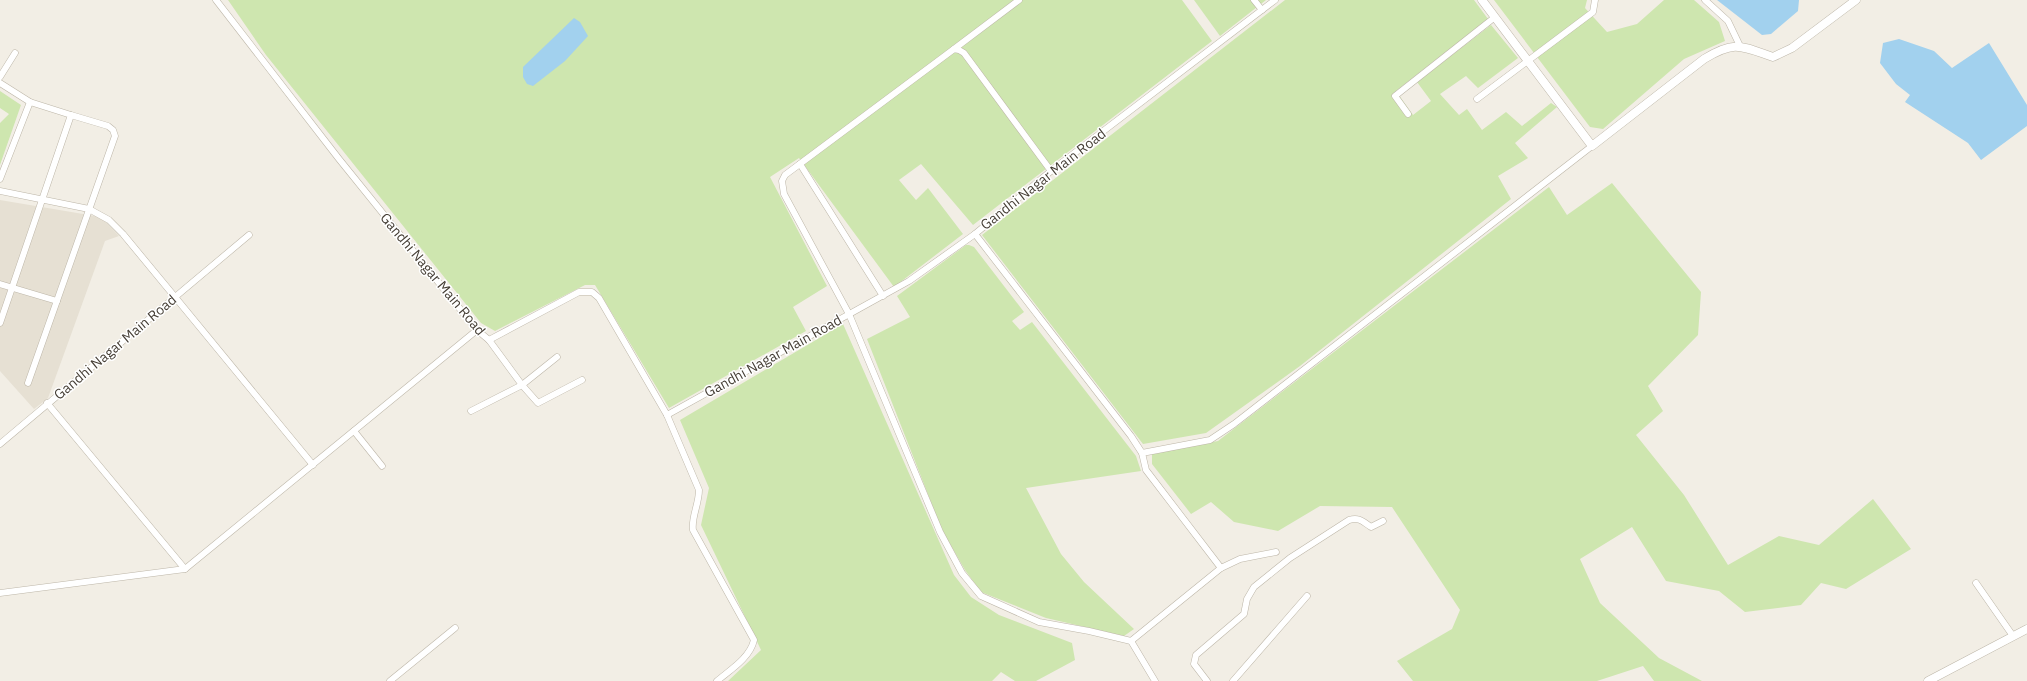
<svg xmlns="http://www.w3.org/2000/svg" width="2027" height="681" viewBox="0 0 2027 681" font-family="'IBM Plex Sans',sans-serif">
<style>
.residential{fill:#e6e0d3}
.green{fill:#cee6af}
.water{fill:#a2d1ee}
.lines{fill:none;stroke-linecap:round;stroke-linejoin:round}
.minor-casing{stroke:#bdb6a8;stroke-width:7}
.tertiary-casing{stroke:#bdb6a8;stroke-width:9}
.minor{stroke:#fff;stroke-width:6}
.tertiary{stroke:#fff;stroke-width:8}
.labels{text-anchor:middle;stroke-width:3;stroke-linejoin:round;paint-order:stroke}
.street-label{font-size:14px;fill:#453e35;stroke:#fff}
</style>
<rect width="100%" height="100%" fill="#f2eee5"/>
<path class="residential" d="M0,200L101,217L119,236L105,241L48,398L34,409L0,371Z"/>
<g class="green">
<path d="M228,0H1182L1212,41L973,225L921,164L899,180L916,200L928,188L963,234L894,287L799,158L770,177L827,286L793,307L806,331L669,408L595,285H585L495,331L481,323L266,55Z"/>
<path d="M1194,0H1266L1220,36Z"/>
<path d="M1285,0H1474L1488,19L1396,91L1413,115L1431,101L1417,82L1491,25L1518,58L1478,88L1466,76L1440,94L1459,115L1467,109L1482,130L1506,112L1522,126L1551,103L1557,107L1515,143L1528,158L1498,176L1511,199L1300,366L1206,433L1143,444L982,235Z"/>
<path d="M1494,0H1587L1585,8L1607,32L1637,24L1664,0H1694L1719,22L1725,41L1684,59L1603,129L1590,127Z"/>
<path d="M0,91L21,105L0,165V123L9,114L0,108Z"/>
<path d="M1612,183L1701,292L1698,335L1648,386L1663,411L1636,435L1684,495L1728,565L1779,536L1819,545L1873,499L1911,549L1846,589L1821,583L1801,605L1745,612L1719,591L1666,581L1632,527L1580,559L1600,603L1659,658L1702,681H1654L1643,666L1597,681H1413L1397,661L1452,629L1460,610L1392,507L1320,506L1278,531L1234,522L1211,502L1191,514L1152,464V454L1218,441L1549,187L1567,215Z"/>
<path d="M966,245H969L974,247L1024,312L1012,321L1020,330L1032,322L1136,456L1141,471L1026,488L1061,554L1084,582L1134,629L1124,636L1046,618L981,592L965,570L942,530L867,339L910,317L897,296Z"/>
<path d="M843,324L954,575L971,597L999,615L1072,643L1075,660L1036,681H1015L1001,672L992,681H728L761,650L701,525L709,488L680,420Z"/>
</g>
<g class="water">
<path d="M1717,0H1799L1798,11L1771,34L1762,35Z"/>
<path d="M574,18L580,22L588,36L565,61L533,86L527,84L523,77V67Z"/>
<path d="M1899,39L1934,51L1952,68L1989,43L2027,105V126L1981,160L1968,143L1905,102L1910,95L1896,84L1880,63L1883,43Z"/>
</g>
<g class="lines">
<g class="minor-casing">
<g id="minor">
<path d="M216,0L339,159L477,330L489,340L579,292H592L599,298L667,415L909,281L975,234L1051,171L1275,0"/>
<path d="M1254,0L1262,10"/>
<path d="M1705,0L1728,21L1740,46"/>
<path d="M954,49L1019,0"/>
<path d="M0,77L15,53"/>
<path d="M0,83L30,102L71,115L0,323"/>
<path d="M1477,99L1593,12L1595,0"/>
<path d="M1408,114L1395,96L1495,17"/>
<path d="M800,164L883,296"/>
<path d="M1051,171L964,53L959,50L954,49L785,175L782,181L784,194L849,314L940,532L962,573L981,596L1039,622L1089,631L1131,641"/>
<path d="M0,179L30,102"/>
<path d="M0,191L89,209L109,220L123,234L175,297L313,465"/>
<path d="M975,234L1131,436L1142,453L1146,470L1221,568"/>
<path d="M0,284L57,301"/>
<path d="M489,340L522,385L538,403L582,380"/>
<path d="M28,383L115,136L113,130L108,126L71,115"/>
<path d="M47,403L185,569"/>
<path d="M471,411L522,385L557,357"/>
<path d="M667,415L699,490C699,504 691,518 693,530L754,640C750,658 730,670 717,681"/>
<path d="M354,431L382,466"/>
<path d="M0,444L249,235"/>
<path d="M1142,453L1210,440L1234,424L1592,146"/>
<path d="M1976,583L2013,636"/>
<path d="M0,593L185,569L477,330"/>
<path d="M390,681L455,628"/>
<path d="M1155,681L1131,641L1221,568L1240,559L1276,552"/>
<path d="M1207,681L1194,664L1196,655L1244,614L1247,599L1254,587L1290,558L1349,520C1360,517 1363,522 1371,527L1383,521"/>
<path d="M1233,681L1307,596"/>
</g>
</g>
<g class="tertiary-casing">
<g id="tertiary">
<path d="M1482,0L1592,146L1704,59C1735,40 1741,46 1773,57L1792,48L1856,0"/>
<path d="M1928,681L2027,629"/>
</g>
</g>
<use href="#minor" class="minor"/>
<use href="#tertiary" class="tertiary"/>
</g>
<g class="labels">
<g class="street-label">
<text transform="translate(1043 179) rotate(-38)" y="5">Gandhi Nagar Main Road</text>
<text transform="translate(433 274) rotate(50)" y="5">Gandhi Nagar Main Road</text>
<text transform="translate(115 347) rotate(-40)" y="5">Gandhi Nagar Main Road</text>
<text transform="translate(773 356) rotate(-29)" y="5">Gandhi Nagar Main Road</text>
</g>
</g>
</svg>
